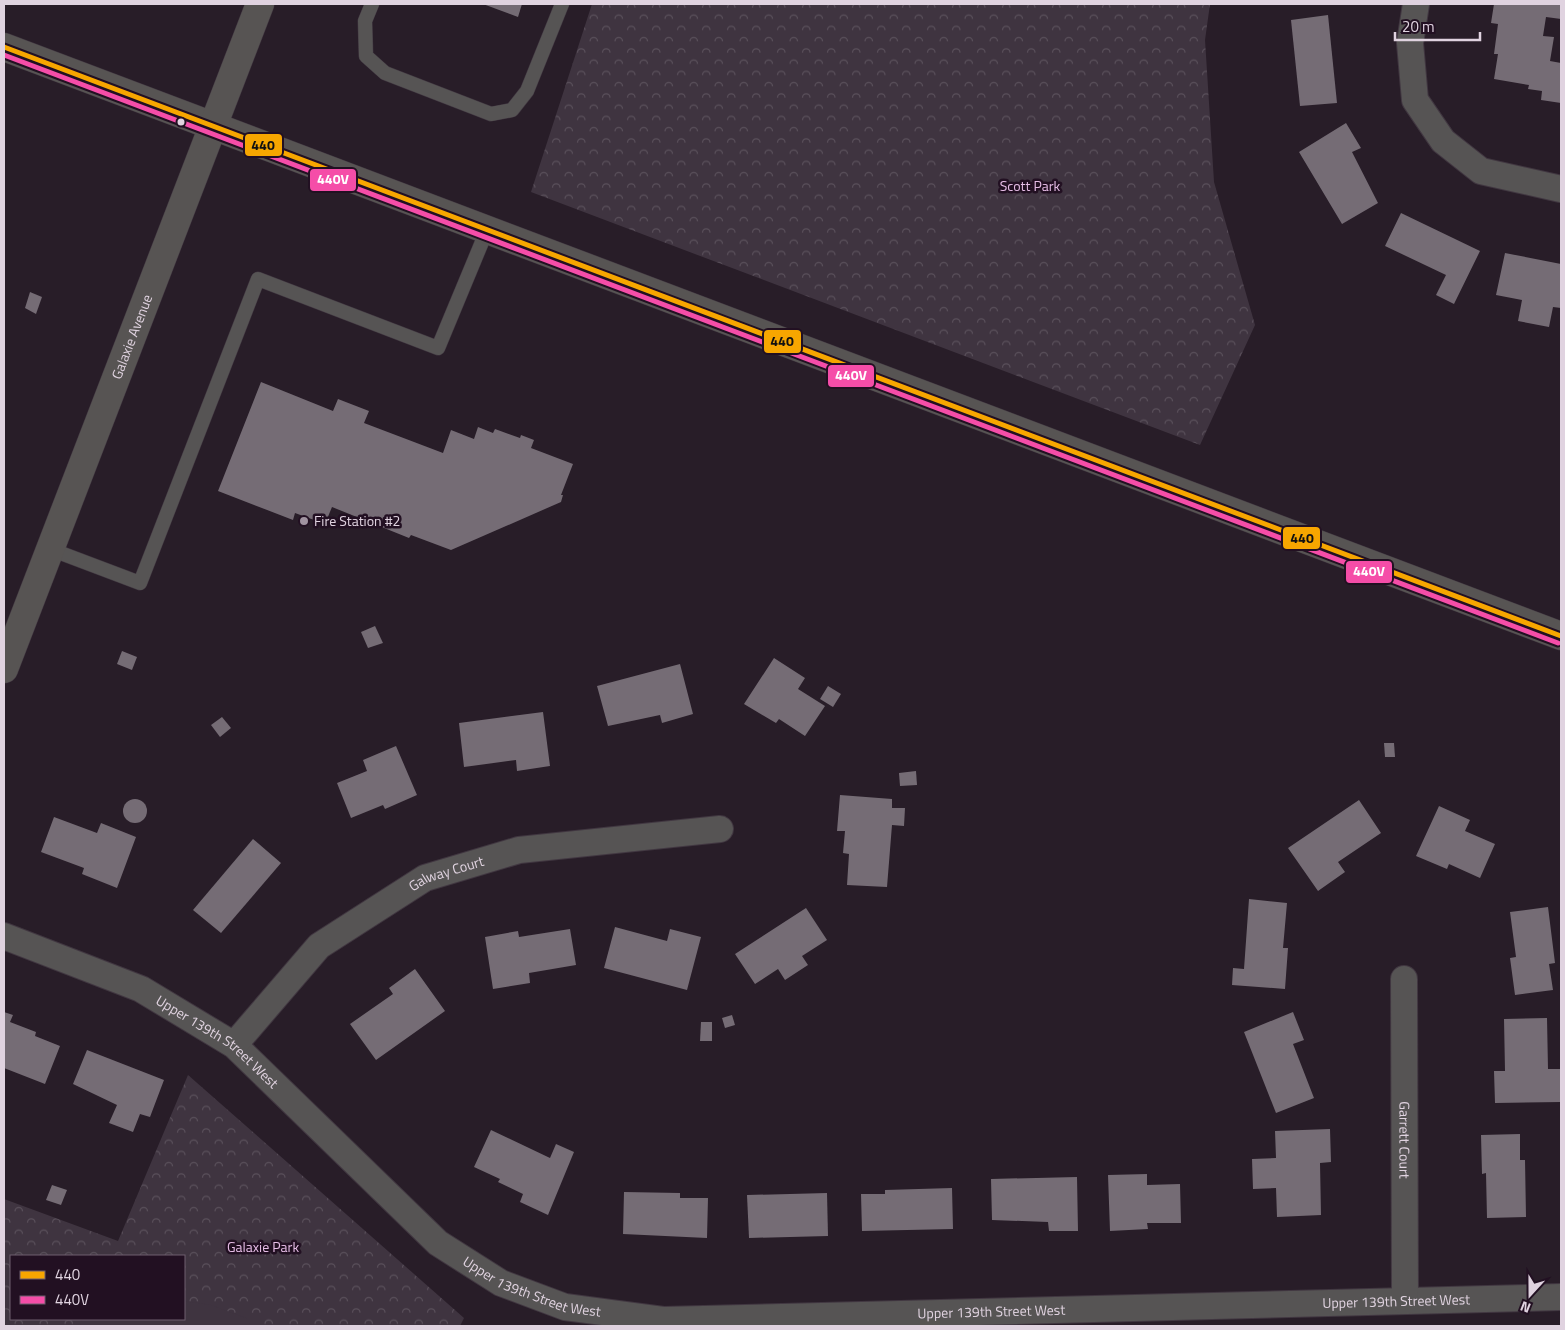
<svg xmlns="http://www.w3.org/2000/svg" width="1565" height="1330" viewBox="0 0 1565 1330" font-family="'Titillium Web',sans-serif">
<style>
.park{fill:url(#park-crowns);fill-rule:evenodd}
.garden{fill:#3f3440}
.building{fill:#756c75}
.lines{fill:none;stroke-linecap:round;stroke-linejoin:round}
.lane-casing{stroke:#413741;stroke-width:15}
.street-casing{stroke:#413741;stroke-width:28}
.secondary-casing{stroke:#413741;stroke-width:29}
.lane{stroke:#565454;stroke-width:14}
.street{stroke:#565454;stroke-width:26}
.secondary{stroke:#575453;stroke-width:28}
.bus-1-casing{stroke:#221022;stroke-width:9}
.bus-2-casing{stroke:#221022;stroke-width:9}
.bus-1{stroke:#f7a600;stroke-width:5}
.bus-2{stroke:#f54da8;stroke-width:5}
.bus-dot{fill:#e0d3e0;stroke:#221022;stroke-width:2}
.poi-dot{fill:#a093a0;stroke:#221022;stroke-width:2}
.labels{text-anchor:middle;stroke-width:5;stroke-linejoin:round;paint-order:stroke}
.park-label{font-size:14px;fill:#e7bee7;stroke:#221022}
.street-label{font-size:14px;fill:#e0d3e0;stroke:#221022}
.poi-label{font-size:14px;fill:#e0d3e0;stroke:#221022;text-anchor:start}
.line-badge{stroke:#221022;stroke-width:2}
.badge-label{font-size:14px;text-anchor:middle;font-weight:bold;fill:#fff}
.pale-badge-label{font-size:14px;text-anchor:middle;font-weight:bold;fill:#111}
</style>
<defs>
<pattern id="park-crowns" width="20" height="18" patternUnits="userSpaceOnUse" patternTransform="scale(1.25)"><rect width="20" height="18" fill="#3f3440"/><path d="M2 6a3 3 0 1 1 6 0M12 15a3 3 0 1 1 6 0" fill="none" stroke="#5a505b"/></pattern>
</defs>
<rect width="100%" height="100%" fill="#281d28"/>
<g class="park">
<path d="M592,4H1210L1205,40L1214,182L1255,325L1200,445L531,192Z"/>
<path d="M188,1075L464,1318L460,1326H4V1199L118,1241ZM11,1256H184V1319H11Z"/>
</g>
<path class="garden" d="M184,1301L211,1305L246,1318L251,1326H80L82,1319H184Z"/>
<g class="building">
<path d="M483,4H522L518,17Z"/>
<path d="M1494,4H1561V19L1546,17L1543,36L1554,37L1550,61L1561,63V103L1541,100L1542,91L1528,89L1529,85L1494,79L1498,54H1494L1498,24L1491,23Z"/>
<path d="M1328,15L1337,103L1300,106L1291,20Z"/>
<path d="M1346,123L1361,148L1352,152L1378,203L1342,224L1299,152Z"/>
<path d="M1401,213L1480,251L1454,304L1436,295L1446,275L1385,246Z"/>
<path d="M1505,253L1561,264V308L1553,307L1549,327L1518,321L1522,300L1496,295Z"/>
<path d="M30,292L42,297L36,314L25,308Z"/>
<path d="M261,382L333,411L338,399L369,411L364,423L443,453L451,430L474,439L478,427L493,433L495,429L520,438L521,435L534,440L531,448L573,464L561,495H563L561,502L451,550L411,535L409,538L332,507L325,524L295,513L293,520L218,491Z"/>
<path d="M375,626L383,643L368,648L361,632Z"/>
<path d="M122,651L137,657L132,670L117,664Z"/>
<path d="M774,658L805,678L798,689L825,706L805,736L779,719L776,723L744,704Z"/>
<path d="M680,664L693,714L662,723L660,715L608,726L597,686Z"/>
<path d="M828,686L841,694L833,707L820,699Z"/>
<path d="M543,712L550,766L517,771L516,760L464,767L459,723Z"/>
<path d="M222,717L231,728L220,737L211,725Z"/>
<path d="M1384,743H1394L1395,757H1385Z"/>
<path d="M396,746L417,795L385,809L383,805L351,818L337,783L367,771L363,760Z"/>
<path d="M916,771L917,785L900,786L899,773Z"/>
<path d="M840,795L892,799V808H905L904,826L892,825L887,887L847,885L849,854L843,853L845,831H837Z"/>
<circle cx="135" cy="811" r="12"/>
<path d="M1359,800L1381,833L1338,862L1345,872L1318,891L1288,848Z"/>
<path d="M1439,806L1470,820L1465,831L1495,844L1480,878L1449,864L1447,869L1416,856Z"/>
<path d="M54,817L97,833L101,823L136,837L117,888L82,874L84,868L41,852Z"/>
<path d="M253,839L281,863L221,933L193,910Z"/>
<path d="M1249,899L1287,903L1283,948H1288L1285,989L1232,985L1233,968L1244,969Z"/>
<path d="M1548,907L1555,963L1549,964L1553,990L1515,995L1510,958L1516,957L1510,912Z"/>
<path d="M806,908L827,940L802,956L808,965L785,980L778,969L755,984L735,954Z"/>
<path d="M615,927L667,941L670,929L701,937L687,990L604,968Z"/>
<path d="M570,929L576,965L529,973L530,983L493,989L485,937L518,931L519,937Z"/>
<path d="M415,969L445,1011L376,1060L350,1024L393,994L389,988Z"/>
<path d="M4,1012L13,1015L10,1022L36,1032L35,1036L60,1046L45,1084L4,1068Z"/>
<path d="M1293,1012L1304,1040L1293,1044L1314,1098L1276,1113L1244,1032Z"/>
<path d="M732,1015L735,1025L725,1028L722,1018Z"/>
<path d="M1547,1018L1548,1069H1561V1102L1495,1103L1494,1071H1505L1504,1019Z"/>
<path d="M701,1022H712V1041H700Z"/>
<path d="M87,1050L164,1080L150,1117L140,1114L133,1132L109,1123L117,1105L73,1084Z"/>
<path d="M1330,1129L1331,1162L1320,1163L1321,1215L1277,1217L1276,1188L1253,1189L1252,1159L1276,1158L1275,1131Z"/>
<path d="M491,1130L550,1158L556,1144L574,1152L548,1215L520,1202L523,1194L498,1182L500,1179L474,1167Z"/>
<path d="M1520,1134V1160H1525L1526,1217L1487,1218L1486,1173L1482,1174L1481,1135Z"/>
<path d="M1147,1174V1185L1180,1184L1181,1223H1147L1148,1229L1110,1231L1108,1175Z"/>
<path d="M1077,1177L1078,1231H1049L1048,1222L992,1220L991,1179Z"/>
<path d="M52,1185L67,1190L61,1205L46,1200Z"/>
<path d="M952,1188L953,1229L862,1231L861,1194H885V1190Z"/>
<path d="M624,1192L680,1193V1198H708L707,1238L623,1234Z"/>
<path d="M827,1193L828,1236L749,1238L747,1195Z"/>
</g>
<g class="lines">
<g class="lane-casing">
<g id="lane">
<path d="M372,4L365,21L366,56L385,73L491,114L512,110L527,91L562,4"/>
<path d="M50,549L140,583L258,279L438,348L487,230"/>
</g>
</g>
<g class="street-casing">
<g id="street">
<path d="M1416,4L1410,43L1415,100L1443,141L1481,171L1561,189"/>
<path id="s1" d="M4,936L141,989L234,1045L438,1243L501,1283L565,1307L663,1320L1561,1297"/>
<path id="s2" d="M1404,979L1405,1301"/>
<path id="s3" d="M234,1045L319,946L425,878L519,850L720,829"/>
</g>
</g>
<g class="secondary-casing">
<g id="secondary">
<path d="M4,47L1561,636"/>
<path id="s4" d="M4,669L260,4"/>
</g>
</g>
<use href="#lane" class="lane"/>
<use href="#street" class="street"/>
<use href="#secondary" class="secondary"/>
<g class="bus-1-casing">
<path id="bus-1" d="M4,47L1561,636"/>
</g>
<g class="bus-2-casing">
<path id="bus-2" d="M4,55L1558,643"/>
</g>
<use href="#bus-1" class="bus-1"/>
<use href="#bus-2" class="bus-2"/>
</g>
<circle class="bus-dot" cx="181" cy="122" r="4.5"/>
<circle class="poi-dot" cx="304" cy="521" r="5"/>
<g class="labels">
<g class="park-label">
<text x="1030" y="191">Scott Park</text>
<text x="263" y="1252">Galaxie Park</text>
</g>
<g class="street-label">
<text dy="5" stroke="none"><textPath href="#s4" startOffset="356">Galaxie Avenue</textPath></text>
<text dy="5" stroke="none"><textPath href="#s3" startOffset="278">Galway Court</textPath></text>
<text dy="5" stroke="none"><textPath href="#s1" startOffset="240">Upper 139th Street West</textPath></text>
<text dy="5" stroke="none"><textPath href="#s2" startOffset="161">Garrett Court</textPath></text>
<text dy="5" stroke="none"><textPath href="#s1" startOffset="645">Upper 139th Street West</textPath></text>
<text dy="5" stroke="none"><textPath href="#s1" startOffset="1515">Upper 139th Street West</textPath></text>
<text dy="5" stroke="none"><textPath href="#s1" startOffset="1110">Upper 139th Street West</textPath></text>
</g>
<g class="poi-label">
<text x="314" y="526">Fire Station #2</text>
</g>
</g>
<g class="line-badge">
<rect x="244" y="133" width="39" height="24" rx="5" fill="#f7a600"/>
<rect x="309" y="168" width="48" height="24" rx="5" fill="#f54da8"/>
<rect x="763" y="329" width="39" height="25" rx="5" fill="#f7a600"/>
<rect x="827" y="364" width="48" height="24" rx="5" fill="#f54da8"/>
<rect x="1282" y="526" width="39" height="24" rx="5" fill="#f7a600"/>
<rect x="1345" y="560" width="48" height="24" rx="5" fill="#f54da8"/>
</g>
<g class="badge-label">
<text x="333" y="184">440V</text>
<text x="851" y="380">440V</text>
<text x="1369" y="576">440V</text>
</g>
<g class="pale-badge-label">
<text x="263" y="150">440</text>
<text x="782" y="346">440</text>
<text x="1302" y="543">440</text>
</g>
<rect width="1565" height="1330" fill="none" stroke="#e0d3e0" stroke-width="10"/>
<rect x="10" y="1255" width="175" height="65" fill="#221022" stroke="#6e5e6e"/>
<rect x="20" y="1271" width="25" height="8" fill="#f7a600" stroke="#6e5e6e"/>
<text x="55" y="1280" font-size="15" fill="#e0d3e0">440</text>
<rect x="20" y="1296" width="25" height="8" fill="#f54da8" stroke="#6e5e6e"/>
<text x="55" y="1305" font-size="15" fill="#e0d3e0">440V</text>
<g transform="translate(1530 1295) rotate(201)" stroke="#221022" stroke-width="4" paint-order="stroke">
<path d="M0-4L9 19L0 12L-9 19Z" fill="#e0d3e0"/>
<text y="-8" font-size="14" font-weight="bold" text-anchor="middle" fill="#e0d3e0">N</text>
</g>
<path d="M1395 32v8h85v-8" fill="none" stroke="#e0d3e0" stroke-width="2.5"/>
<text x="1402" y="32" font-size="15" fill="#e0d3e0" stroke="#221022" stroke-width="4" paint-order="stroke">20 m</text>
</svg>
